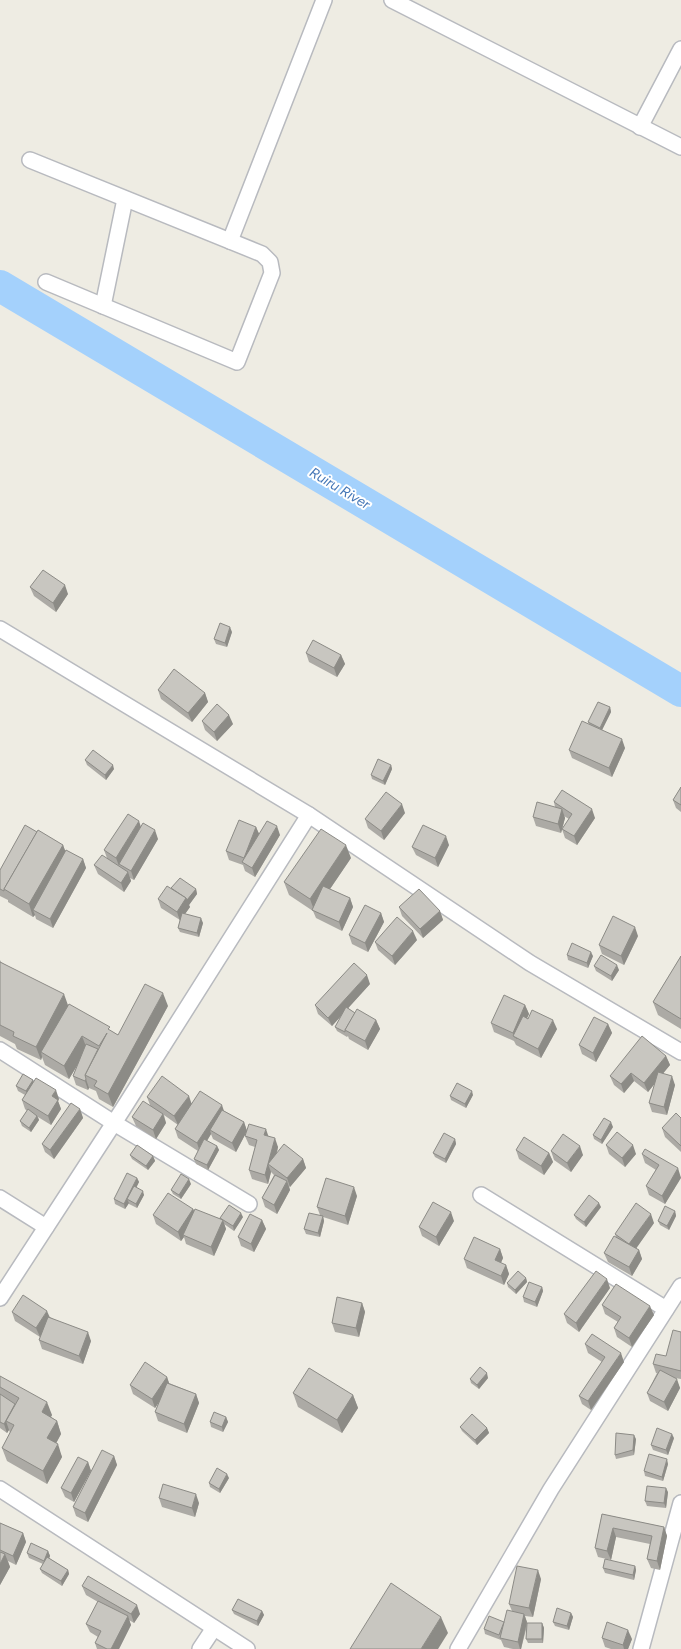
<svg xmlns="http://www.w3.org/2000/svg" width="681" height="1649" viewBox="0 0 681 1649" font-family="Figtree,sans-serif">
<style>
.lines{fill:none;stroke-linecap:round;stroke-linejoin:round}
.river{stroke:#a4d1fc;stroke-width:32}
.street-casing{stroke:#b8babf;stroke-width:18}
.street{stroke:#fff;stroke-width:15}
.wall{fill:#acaaa5}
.shaded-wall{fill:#8c8b86}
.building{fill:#c8c6c0;stroke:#8c8b86}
.labels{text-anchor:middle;stroke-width:4;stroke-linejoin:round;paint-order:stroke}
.water-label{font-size:14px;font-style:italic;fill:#4476b6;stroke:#fff}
</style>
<rect width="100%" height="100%" fill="#eeece3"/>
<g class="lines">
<path class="river" d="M0,286L681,691"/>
<g class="street-casing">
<g id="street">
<path d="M392,0L681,147"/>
<path d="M640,127L681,49"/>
<path d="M30,160L262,254L270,262L272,273L237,362L46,282"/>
<path d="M230,241L324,0"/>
<path d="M103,306L125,199"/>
<path d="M0,629L309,815L530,963L681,1052"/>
<path d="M0,1050L114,1123L249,1204"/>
<path d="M481,1195L666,1309"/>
<path d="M0,1198L46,1227"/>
<path d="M0,1298L123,1109L309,815"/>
<path d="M0,1489L247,1649"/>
<path d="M200,1649L214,1628"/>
<path d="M458,1649L551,1489L681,1286"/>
<path d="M641,1649L681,1503"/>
</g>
</g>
<use href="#street" class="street"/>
</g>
<g class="wall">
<path d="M30,587L68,594L56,612L34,596Z"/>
<path d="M232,632L227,647L216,644L214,639Z"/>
<path d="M306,653L341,655L345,664L337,677L309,662Z"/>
<path d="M158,690L205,693L208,702L192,722L161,699Z"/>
<path d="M610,707L611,712L602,730L625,748L612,777L572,758L569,750L589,724L588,722Z"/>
<path d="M202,721L233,724L217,741L205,730Z"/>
<path d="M85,760L114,769L106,780L87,765Z"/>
<path d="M391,765L392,769L385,785L372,779L371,775Z"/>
<path d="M681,787V812L676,808L673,800Z"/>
<path d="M554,802L595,818L577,845L565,838L562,829L569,819L564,816L565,818L561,833L536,826L533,817L555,807Z"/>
<path d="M405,813L384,840L368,828L365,819Z"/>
<path d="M256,827L259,834L280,835L255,877L245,871L243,865L229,860L226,851Z"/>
<path d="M37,832L63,845L65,851L83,859L86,868L53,928L36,919L35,915L33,917L8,902V900L0,896V870Z"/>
<path d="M158,839L134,880L130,878L131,881L124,892L98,874L94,865L107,858L104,850Z"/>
<path d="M449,845L438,867L416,855L412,847Z"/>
<path d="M351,858L330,889L350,898L353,907L342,931L316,918L313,911L289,895L284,882Z"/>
<path d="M172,888L196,889L197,894L189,905L190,907L185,914L203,923L199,937L180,932L178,928L180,920L161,908L158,899Z"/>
<path d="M399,907L440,911L443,920L423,938L402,916Z"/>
<path d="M381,913L384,922L368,952L352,944L349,935Z"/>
<path d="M638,936L624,965L602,954L599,945Z"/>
<path d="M417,940L395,965L378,950L375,942Z"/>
<path d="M567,955L593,956L588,968L568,960Z"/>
<path d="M681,956V1029L658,1015L653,1002Z"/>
<path d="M0,960L1,962L68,1006L118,1035L168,1006L113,1107L99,1099L96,1091L89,1088L88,1090L76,1085L73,1076L78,1064L69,1079L45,1065L42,1057L41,1060L17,1049L15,1044L0,1036Z"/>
<path d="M594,966L619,970L612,981L596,971Z"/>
<path d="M370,984L348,1008L355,1013L376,1020L380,1029L368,1050L349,1039L348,1036L347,1037L337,1031L335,1027L341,1016L332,1026L318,1014L315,1005Z"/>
<path d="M525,1005L529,1014L527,1018L557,1029L541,1058L516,1045L514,1041L494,1032L491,1023Z"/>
<path d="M608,1024L612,1033L596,1062L582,1054L579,1045Z"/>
<path d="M666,1056L670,1065L663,1073L675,1085L667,1115L652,1112L649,1103L655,1083L648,1092L634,1081L624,1093L614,1085L610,1076Z"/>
<path d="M33,1082L59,1099L58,1101L61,1109L51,1125L38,1117L39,1120L31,1132L22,1126L20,1121L27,1111L25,1109L22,1100L25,1095L18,1091L16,1086Z"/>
<path d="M473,1095L466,1108L451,1100L450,1096Z"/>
<path d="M147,1097L192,1103L224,1111L244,1122L247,1131L236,1152L213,1139L211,1134L207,1141L217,1146L219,1150L208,1170L196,1164L194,1159L198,1151L178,1138L175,1129L178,1125L164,1115L166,1123L156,1139L136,1126L132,1117L150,1105Z"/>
<path d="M80,1109L83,1118L54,1159L45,1152L42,1144Z"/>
<path d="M681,1118V1152L665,1137L662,1128Z"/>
<path d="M613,1127L602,1144L594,1139L593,1135Z"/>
<path d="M245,1136H268L278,1147L277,1153L303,1159L306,1168L290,1187L289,1186L290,1190L277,1214L265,1207L262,1198L274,1175L271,1172L268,1184L252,1179L249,1170L255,1147L249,1145Z"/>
<path d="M455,1139L456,1144L446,1163L435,1157L433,1153Z"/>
<path d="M606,1145L636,1154L625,1167L609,1154Z"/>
<path d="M516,1150L549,1153L553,1162L544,1175L519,1159Z"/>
<path d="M551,1151L583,1155L571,1172L554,1160Z"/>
<path d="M642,1154L681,1177L665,1204L649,1195L646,1186L656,1170L645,1163Z"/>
<path d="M130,1155L153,1156L155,1161L148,1170L132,1159Z"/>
<path d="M137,1178L139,1182L136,1187L144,1195L137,1208L129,1204V1203L125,1209L115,1204L114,1199Z"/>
<path d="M191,1184L181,1199L173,1194L171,1190Z"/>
<path d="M357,1196L348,1225L323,1217L324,1221L320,1237L306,1234L304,1229L320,1215L317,1207Z"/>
<path d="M601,1207L586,1227L576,1219L574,1215Z"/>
<path d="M193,1209L194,1210L221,1219L220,1218L243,1217L234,1231L224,1224L226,1229L214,1256L186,1244L184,1237L181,1241L156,1224L153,1215Z"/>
<path d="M675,1211L676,1216L669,1230L660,1225L658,1221Z"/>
<path d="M262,1220L266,1229L254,1252L241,1246L238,1237Z"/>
<path d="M454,1221L439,1246L422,1236L419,1227Z"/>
<path d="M654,1223L636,1248L639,1250L642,1259L632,1276L608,1262L604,1253L616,1237L615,1234Z"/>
<path d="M500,1249L503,1258L501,1263L506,1265L509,1274L504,1285L467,1268L464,1259Z"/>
<path d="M526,1278L527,1282L516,1294L508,1287L507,1283Z"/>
<path d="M542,1287L543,1291L537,1307L524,1302L523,1297Z"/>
<path d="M610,1288L579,1332L567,1323L564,1314Z"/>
<path d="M362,1303L365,1312L359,1337L335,1332L332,1323Z"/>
<path d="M602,1305L654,1315L632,1347L617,1337L614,1328L618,1322L605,1314Z"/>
<path d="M12,1312L50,1317L91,1341L83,1364L42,1349L39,1340L41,1335L40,1337L15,1321Z"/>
<path d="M681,1332V1379L675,1378L680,1388L668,1411L650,1401L647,1393L657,1373H656L653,1364L666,1356Z"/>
<path d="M585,1344L624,1362L591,1410L582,1404L579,1396L602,1362L588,1353Z"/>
<path d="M0,1376L52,1415L51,1417L57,1421L61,1434L56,1443L62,1457L47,1484L7,1461L2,1448L10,1433L9,1430L7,1433L0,1428Z"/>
<path d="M167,1377L169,1383L196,1394L199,1403L187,1433L158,1421L155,1412L159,1402L155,1408L133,1394L130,1385Z"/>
<path d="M488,1378L479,1389L471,1383L470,1379Z"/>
<path d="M293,1393L353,1395L358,1408L342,1433L298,1407Z"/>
<path d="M226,1417L228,1422L223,1432L211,1427L210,1422Z"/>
<path d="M460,1427L487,1428L489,1433L477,1445L462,1431Z"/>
<path d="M674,1438L668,1455L653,1450L651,1445Z"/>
<path d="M636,1439L634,1455L616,1459L615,1455Z"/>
<path d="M114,1456L117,1465L88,1522L76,1516L73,1507Z"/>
<path d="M88,1462L91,1471L74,1502L65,1497L61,1488Z"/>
<path d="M668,1464L663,1481L645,1476L644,1471Z"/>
<path d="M229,1478L220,1493L210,1487L209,1483Z"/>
<path d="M668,1492L666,1508L647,1506L645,1501Z"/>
<path d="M159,1498L199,1503L195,1517L162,1507Z"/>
<path d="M602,1514L664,1527L667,1536L660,1570L651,1568L647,1559L650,1544L616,1537L611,1560L598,1557L595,1548Z"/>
<path d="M0,1523L23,1533L26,1542L16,1565L8,1561L10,1567L0,1585Z"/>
<path d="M48,1551L50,1556L49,1558L68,1570L69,1574L62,1586L42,1573L40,1569L43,1564L29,1558L27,1553Z"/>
<path d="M635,1566L636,1570L634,1580L605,1573L603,1568Z"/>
<path d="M541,1579L533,1617L525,1616L527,1623H542L544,1628L543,1643H528L526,1639L527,1626L521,1649H513L504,1647L501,1640L485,1634L484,1629L504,1622L512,1611L509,1604Z"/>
<path d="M82,1586L140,1614L134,1623L129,1620L131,1625L119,1649H97L95,1643L98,1637L90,1632L86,1624L98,1602L86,1595Z"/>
<path d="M232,1610L262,1611L264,1615L258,1626L234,1614Z"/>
<path d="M571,1613L573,1617L569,1630L555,1626L553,1622Z"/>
<path d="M602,1638L632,1639L628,1649H611L605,1647Z"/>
</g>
<g class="shaded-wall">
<path d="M65,585L68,594L56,612L53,603Z"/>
<path d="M230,627L232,632L227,647L225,643Z"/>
<path d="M341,655L345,664L337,677L334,668Z"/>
<path d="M205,693L208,702L192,722L188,713Z"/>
<path d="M610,707L611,712L601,732L600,728Z"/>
<path d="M229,715L233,724L217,741L214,732Z"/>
<path d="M622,739L625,748L612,777L609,768Z"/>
<path d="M113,765L114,769L106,780L105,775Z"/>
<path d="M391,765L392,769L385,785L383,781Z"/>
<path d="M402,804L405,813L384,840L381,831Z"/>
<path d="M562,809L565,818L561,833L558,824Z"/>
<path d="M592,809L595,818L577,845L574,836Z"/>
<path d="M139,821L142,830L119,864V866L116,858Z"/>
<path d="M277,826L280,835L255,877L252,868Z"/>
<path d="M256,827L260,836L244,858Z"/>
<path d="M155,830L158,839L134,880L131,871Z"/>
<path d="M446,836L449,845L438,867L435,858Z"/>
<path d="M63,845L68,858L33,910L35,915L33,917L29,904Z"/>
<path d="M346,845L351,858L315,911L314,910L310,899Z"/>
<path d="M83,859L86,868L53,928L50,919Z"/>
<path d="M128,872L131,881L124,892L121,883Z"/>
<path d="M196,889L197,894L189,905L190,907L180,921L177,912L186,898Z"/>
<path d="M350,898L353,907L342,931L339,922Z"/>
<path d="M440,911L443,920L423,938L420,929Z"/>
<path d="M381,913L384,922L368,952L365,943Z"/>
<path d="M201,918L203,923L199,937L197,933Z"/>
<path d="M635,927L638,936L624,965L621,956Z"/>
<path d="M413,931L417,940L395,965L392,956Z"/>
<path d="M591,952L593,956L588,968L587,963Z"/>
<path d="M617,965L619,970L612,981L611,976Z"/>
<path d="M367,975L370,984L332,1026L328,1018Z"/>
<path d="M163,993L168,1006L113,1107L108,1094Z"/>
<path d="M64,994L69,1008L41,1052L42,1057L41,1060L36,1047Z"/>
<path d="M525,1005L529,1014L517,1039L514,1037L513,1033Z"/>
<path d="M376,1020L380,1029L368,1050L365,1041Z"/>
<path d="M553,1020L557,1029L541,1058L538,1049Z"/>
<path d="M608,1024L612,1033L596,1062L593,1053Z"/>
<path d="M82,1036L87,1049L69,1079L64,1066Z"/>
<path d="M666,1056L670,1065L648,1092L644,1083Z"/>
<path d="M631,1073L634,1081L624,1093L621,1084Z"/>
<path d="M672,1076L675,1085L667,1115L664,1107Z"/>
<path d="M86,1079L89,1088L88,1090L85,1081Z"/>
<path d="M33,1080L34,1084L27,1096L26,1091Z"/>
<path d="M56,1090L59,1099L58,1101L61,1109L51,1125L48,1116L52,1096Z"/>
<path d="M472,1091L473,1095L466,1108L465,1104Z"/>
<path d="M189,1096L192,1105L178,1125L174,1116Z"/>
<path d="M222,1105L225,1114L210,1130L211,1134L200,1152L197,1143Z"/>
<path d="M80,1109L83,1118L54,1159L50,1150Z"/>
<path d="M163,1114L166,1123L156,1139L153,1130Z"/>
<path d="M37,1116L39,1120L31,1132L29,1128Z"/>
<path d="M244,1122L247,1131L236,1152L232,1143Z"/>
<path d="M611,1122L613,1127L602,1144L601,1140Z"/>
<path d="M266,1129L269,1138L264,1135Z"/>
<path d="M275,1138L278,1147L273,1167L268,1164L271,1172L268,1184L265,1175Z"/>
<path d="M455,1139L456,1144L446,1163L445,1159Z"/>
<path d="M633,1145L636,1154L625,1167L622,1158Z"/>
<path d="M217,1146L219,1150L208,1170L207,1165Z"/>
<path d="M580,1146L583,1155L571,1172L567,1163Z"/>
<path d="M549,1153L553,1162L544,1175L541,1166Z"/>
<path d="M153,1156L155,1161L148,1170L146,1166Z"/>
<path d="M303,1159L306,1168L290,1187L287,1178Z"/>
<path d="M678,1168L681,1178L665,1204L662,1196Z"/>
<path d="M137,1178L139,1182L130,1201L127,1199L129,1203L125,1209L124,1204Z"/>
<path d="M189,1179L191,1184L181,1199L179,1195Z"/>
<path d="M287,1181L290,1190L277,1214L274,1205Z"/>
<path d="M354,1187L357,1196L348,1225L345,1216Z"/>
<path d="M143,1191L144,1195L137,1208L136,1204Z"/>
<path d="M599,1203L601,1207L586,1227L584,1222Z"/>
<path d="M193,1209L197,1218L183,1235L184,1237L181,1241L178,1232Z"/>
<path d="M675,1211L676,1216L669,1230L667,1226Z"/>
<path d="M451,1212L454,1221L439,1246L436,1237Z"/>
<path d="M241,1213L243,1217L234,1231L233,1226Z"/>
<path d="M651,1214L654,1223L633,1253L629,1244Z"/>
<path d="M323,1216L324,1221L320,1237L318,1233Z"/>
<path d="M223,1220L226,1229L214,1256L211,1247Z"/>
<path d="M262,1220L266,1229L254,1252L251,1244Z"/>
<path d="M500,1249L503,1258L498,1269L495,1260Z"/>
<path d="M639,1250L642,1259L632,1276L629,1267Z"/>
<path d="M506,1265L509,1274L504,1285L501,1276Z"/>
<path d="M526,1278L527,1282L516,1294L515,1290Z"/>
<path d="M607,1279L610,1288L579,1332L576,1323Z"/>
<path d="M542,1287L543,1291L537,1307L535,1302Z"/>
<path d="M362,1303L365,1312L359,1337L356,1328Z"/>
<path d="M650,1306L654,1315L632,1347L629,1338Z"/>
<path d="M47,1311L51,1320L40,1337L36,1328Z"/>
<path d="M88,1332L91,1341L83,1364L79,1356Z"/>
<path d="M621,1353L624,1362L591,1410L588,1401Z"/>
<path d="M487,1373L488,1378L479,1389L477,1385Z"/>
<path d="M167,1377L170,1386L155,1408L152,1399Z"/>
<path d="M677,1379L680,1388L668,1411L664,1402Z"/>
<path d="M196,1394L199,1403L187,1433L184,1424Z"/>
<path d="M353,1395L358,1408L342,1433L337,1420Z"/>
<path d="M47,1402L52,1415L46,1425L42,1412Z"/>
<path d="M226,1417L228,1422L223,1432L222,1427Z"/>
<path d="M6,1421L9,1430L7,1433L4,1424Z"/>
<path d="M57,1421L61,1434L52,1451L47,1438Z"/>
<path d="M487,1428L489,1433L477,1445L475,1440Z"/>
<path d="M672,1434L674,1438L668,1455L666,1450Z"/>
<path d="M634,1435L636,1439L634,1455L633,1450Z"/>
<path d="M58,1444L62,1457L47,1484L43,1471Z"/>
<path d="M114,1456L117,1465L88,1522L85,1513Z"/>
<path d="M667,1459L668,1464L663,1481L662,1477Z"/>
<path d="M88,1462L91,1471L74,1502L71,1493Z"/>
<path d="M227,1474L229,1478L220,1493L219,1489Z"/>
<path d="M666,1488L668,1492L666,1508L664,1503Z"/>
<path d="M196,1494L199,1503L195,1517L192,1508Z"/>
<path d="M664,1527L667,1536L660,1570L657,1561Z"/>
<path d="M613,1528L616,1537L611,1560L607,1551Z"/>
<path d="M23,1533L26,1542L16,1565L13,1556Z"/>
<path d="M48,1551L50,1556L46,1566L44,1561Z"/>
<path d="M5,1554L10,1567L0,1585V1564Z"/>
<path d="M635,1566L636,1570L634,1580L633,1575Z"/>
<path d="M68,1570L69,1574L62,1586L61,1581Z"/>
<path d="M538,1570L541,1579L533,1617L529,1608Z"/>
<path d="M137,1605L140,1614L134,1623L131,1614Z"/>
<path d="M262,1611L264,1615L258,1626L257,1621Z"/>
<path d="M571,1613L573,1617L569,1630L567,1626Z"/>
<path d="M524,1614L527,1622L521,1649H520L518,1642Z"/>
<path d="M128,1616L131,1625L119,1649H111Z"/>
<path d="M441,1617L448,1633L438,1649H421Z"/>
<path d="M542,1623L544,1628L543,1643L542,1639Z"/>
<path d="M628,1630L632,1639L628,1649H624L623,1645Z"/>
</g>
<g class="building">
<path d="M43,570L65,585L53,603L30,587Z"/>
<path d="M220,623L230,627L225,643L214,639Z"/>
<path d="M313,640L341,655L334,668L306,653Z"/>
<path d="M174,669L205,693L188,713L158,690Z"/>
<path d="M598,702L610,707L600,728L588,722Z"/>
<path d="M217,704L229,715L214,732L202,721Z"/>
<path d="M582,721L622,739L609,768L569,750Z"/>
<path d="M93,750L113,765L105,775L85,760Z"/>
<path d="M378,759L391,765L383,781L371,775Z"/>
<path d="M681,787V805L673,800Z"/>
<path d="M562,790L592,809L574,836L562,829L572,814L554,802Z"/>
<path d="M386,792L402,804L381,831L365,819Z"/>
<path d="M537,802L562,809L558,824L533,817Z"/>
<path d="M128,814L139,821L116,858L104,850Z"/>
<path d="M239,820L256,827L244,858L226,851Z"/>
<path d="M267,821L277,826L252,868L242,862Z"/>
<path d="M143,823L155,830L131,871L119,864Z"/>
<path d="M25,825L37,832L4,889V891L0,889V870Z"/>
<path d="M423,825L446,836L435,858L412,847Z"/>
<path d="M321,829L346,845L310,899L284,882Z"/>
<path d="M38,830L63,845L29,904L4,889Z"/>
<path d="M66,850L83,859L50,919L33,910Z"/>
<path d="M102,855L128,872L121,883L94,865Z"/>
<path d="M180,878L196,889L187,900L186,898L171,888Z"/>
<path d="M167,886L186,898L177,912L158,899Z"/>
<path d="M323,886L350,898L339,922L312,910Z"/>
<path d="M419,889L440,911L420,929L399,907Z"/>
<path d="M365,905L381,913L365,943L349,935Z"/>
<path d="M182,913L201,918L197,933L178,928Z"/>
<path d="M613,916L635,927L621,956L599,945Z"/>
<path d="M397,917L413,931L392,956L375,942Z"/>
<path d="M572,943L591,952L587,963L567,955Z"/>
<path d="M601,955L617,965L611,976L594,966Z"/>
<path d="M681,956V1019L653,1002Z"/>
<path d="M0,962L64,994L36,1047L13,1036L14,1032L0,1025Z"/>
<path d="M354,963L367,975L328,1018L315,1005Z"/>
<path d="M145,984L163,993L108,1094L94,1086L97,1081L85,1075L107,1033L99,1046L82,1036L64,1066L41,1052L69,1004L110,1027L108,1029L118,1035Z"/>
<path d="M504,995L525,1005L513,1033L491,1023Z"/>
<path d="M346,1007L355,1013L345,1030V1032L335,1027Z"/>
<path d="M357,1009L376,1020L365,1041L345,1030Z"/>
<path d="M532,1010L553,1020L538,1049L513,1036L523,1016L528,1019Z"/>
<path d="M594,1017L608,1024L593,1053L579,1045Z"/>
<path d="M642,1036L666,1056L644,1083L631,1073L621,1084L610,1076Z"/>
<path d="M86,1044L98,1049L85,1075L86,1079L85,1081L73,1076Z"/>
<path d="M658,1072L672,1076L664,1107L649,1103Z"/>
<path d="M23,1074L33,1080L26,1091L16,1086Z"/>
<path d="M162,1076L189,1096L174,1116L147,1097Z"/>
<path d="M36,1078L56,1090L52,1096L58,1100L48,1116L22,1100Z"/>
<path d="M457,1083L472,1091L465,1104L450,1096Z"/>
<path d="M200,1091L222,1105L197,1143L175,1129Z"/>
<path d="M143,1101L163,1114L153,1130L132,1117Z"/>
<path d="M71,1103L80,1109L50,1150L42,1144Z"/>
<path d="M28,1109L37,1116L29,1128L20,1121Z"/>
<path d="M222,1110L244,1122L232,1143L210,1130Z"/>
<path d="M676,1113L681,1118V1146L662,1128Z"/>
<path d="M604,1118L611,1122L601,1140L593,1135Z"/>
<path d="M249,1124L266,1129L264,1135L275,1138L265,1175L249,1170L257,1140L245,1136Z"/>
<path d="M617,1132L633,1145L622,1158L606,1145Z"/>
<path d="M444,1133L455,1139L445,1159L433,1153Z"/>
<path d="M563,1134L580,1146L567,1163L551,1151Z"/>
<path d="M524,1137L549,1153L541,1166L516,1150Z"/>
<path d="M204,1139L217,1146L207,1165L194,1159Z"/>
<path d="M284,1144L303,1159L287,1178L268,1164Z"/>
<path d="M137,1145L153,1156L146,1166L130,1155Z"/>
<path d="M645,1149L678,1168L662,1196L646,1186L659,1165L642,1154Z"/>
<path d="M127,1173L137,1178L124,1204L114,1199Z"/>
<path d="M181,1174L189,1179L179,1195L171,1190Z"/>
<path d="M275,1175L287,1181L274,1205L262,1198Z"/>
<path d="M326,1178L354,1187L345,1216L317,1207Z"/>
<path d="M134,1186L143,1191L136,1204L127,1199Z"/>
<path d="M168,1193L193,1209L178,1232L153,1215Z"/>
<path d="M589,1195L599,1203L584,1222L574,1215Z"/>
<path d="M433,1202L451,1212L436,1237L419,1227Z"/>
<path d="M636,1203L651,1214L629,1244L615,1234Z"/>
<path d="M229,1205L241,1213L233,1226L220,1218Z"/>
<path d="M665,1206L675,1211L667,1226L658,1221Z"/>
<path d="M195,1209L223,1220L211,1247L183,1235Z"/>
<path d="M309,1213L323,1216L318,1233L304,1229Z"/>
<path d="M250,1214L262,1220L251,1244L238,1237Z"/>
<path d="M614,1236L639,1250L629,1267L604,1253Z"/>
<path d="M474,1237L500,1249L495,1260L506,1265L501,1276L464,1259Z"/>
<path d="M518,1271L526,1278L515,1290L507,1283Z"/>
<path d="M596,1271L607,1279L576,1323L564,1314Z"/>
<path d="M529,1282L542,1287L535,1302L523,1297Z"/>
<path d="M616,1284L650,1306L629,1338L614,1328L621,1317L602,1305Z"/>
<path d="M23,1295L47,1311L36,1328L12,1312Z"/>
<path d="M337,1297L362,1303L356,1328L332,1323Z"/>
<path d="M48,1317L88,1332L79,1356L39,1340Z"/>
<path d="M673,1330L681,1332V1371L653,1364L656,1354L666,1356Z"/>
<path d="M592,1334L621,1353L588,1401L579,1396L605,1357L585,1344Z"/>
<path d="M145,1362L167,1377L152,1399L130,1385Z"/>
<path d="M480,1367L487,1373L477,1385L470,1379Z"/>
<path d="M309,1368L353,1395L337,1420L293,1393Z"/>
<path d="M660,1370L677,1379L664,1402L647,1393Z"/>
<path d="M0,1376L47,1402L42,1412L57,1421L47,1438L58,1444L43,1471L2,1448L14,1425L6,1421L19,1398L0,1387Z"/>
<path d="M167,1383L196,1394L184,1424L155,1412Z"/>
<path d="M0,1394L15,1404L4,1424L0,1422Z"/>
<path d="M214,1412L226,1417L222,1427L210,1422Z"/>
<path d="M472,1414L487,1428L475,1440L460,1427Z"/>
<path d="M657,1428L672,1434L666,1450L651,1445Z"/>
<path d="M616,1433L634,1435L633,1450L615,1455Z"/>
<path d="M102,1450L114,1456L85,1513L73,1507Z"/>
<path d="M649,1454L667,1459L662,1477L644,1471Z"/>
<path d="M78,1457L88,1462L71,1493L61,1488Z"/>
<path d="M217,1468L227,1474L219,1489L209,1483Z"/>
<path d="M163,1484L196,1494L192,1508L159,1498Z"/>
<path d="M647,1486L666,1488L664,1503L645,1501Z"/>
<path d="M602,1514L664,1527L657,1561L647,1559L652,1536L613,1528L607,1551L595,1548Z"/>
<path d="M0,1523L23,1533L13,1556L0,1550Z"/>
<path d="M31,1543L48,1551L44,1561L27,1553Z"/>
<path d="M0,1552L5,1554L0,1564Z"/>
<path d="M47,1557L68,1570L61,1581L40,1569Z"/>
<path d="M605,1559L635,1566L633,1575L603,1568Z"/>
<path d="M517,1566L538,1570L529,1608L509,1604Z"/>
<path d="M88,1576L137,1605L131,1614L82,1586Z"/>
<path d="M391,1583L441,1617L421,1649H350Z"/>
<path d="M238,1599L262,1611L257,1621L232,1610Z"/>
<path d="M98,1601L128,1616L111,1649H107L95,1643L101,1631L86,1624Z"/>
<path d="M557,1608L571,1613L567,1626L553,1622Z"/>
<path d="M507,1610L524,1614L518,1642L500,1638Z"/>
<path d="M489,1616L504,1622L499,1635L484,1629Z"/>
<path d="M607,1622L628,1630L623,1645L602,1638Z"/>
<path d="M527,1623H542V1639H526Z"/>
</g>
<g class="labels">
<g class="water-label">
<text transform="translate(340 488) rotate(31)" y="5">Ruiru River</text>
</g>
</g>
</svg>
